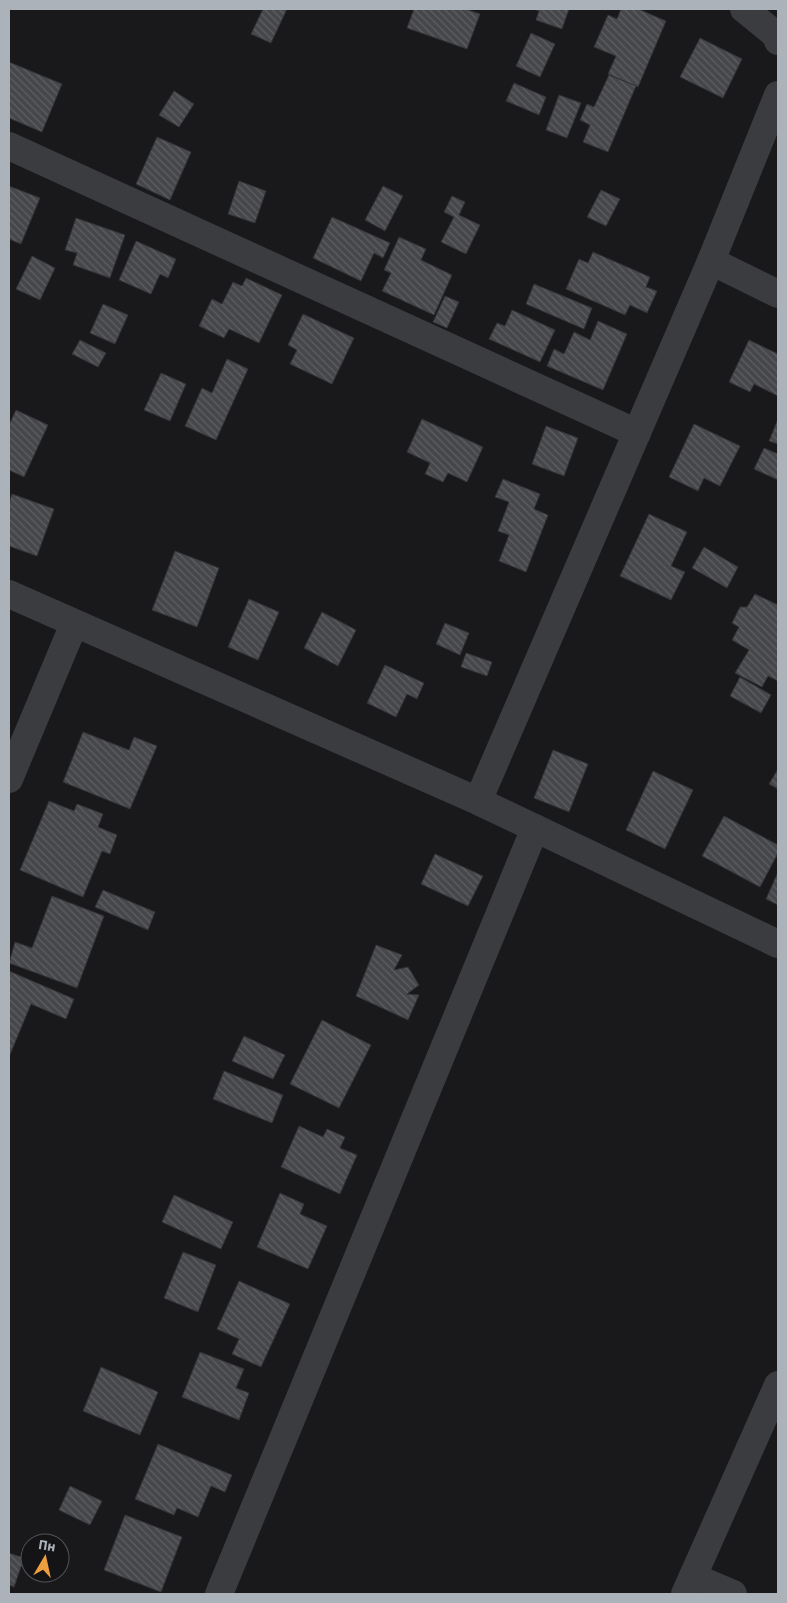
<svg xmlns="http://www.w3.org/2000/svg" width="787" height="1603" viewBox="0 0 787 1603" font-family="'Source Sans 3',sans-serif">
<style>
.building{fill:url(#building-back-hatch);stroke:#333337}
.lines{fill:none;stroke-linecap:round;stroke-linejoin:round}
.minor{stroke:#3a3c40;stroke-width:28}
</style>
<defs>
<pattern id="building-back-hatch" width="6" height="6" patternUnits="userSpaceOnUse" patternTransform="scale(1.25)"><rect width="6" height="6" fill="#46474b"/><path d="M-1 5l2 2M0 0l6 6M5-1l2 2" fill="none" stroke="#5e5f63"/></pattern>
</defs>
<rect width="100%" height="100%" fill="#19191b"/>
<g class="building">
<path d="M263,9H287L271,43L251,34Z"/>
<path d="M414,9H465L480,14L467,49L407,28Z"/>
<path d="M534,9H569L562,29L536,20L539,11Z"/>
<path d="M621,9H638L666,21L638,87L608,74L616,56L594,47L608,15L617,19Z"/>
<path d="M531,33L555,44L540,77L516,66Z"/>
<path d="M700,38L742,59L723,98L680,77Z"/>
<path d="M9,62L62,84L42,132L9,118Z"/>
<path d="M609,75L636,86L608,152L583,142L590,125L580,120L587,104L594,107Z"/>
<path d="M514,83L546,97L539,115L506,101Z"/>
<path d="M174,91L194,104L179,127L159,115Z"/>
<path d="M559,95L581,103L567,138L546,130Z"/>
<path d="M157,137L191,152L170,200L136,184Z"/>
<path d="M239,181L266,191L255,223L228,214Z"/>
<path d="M9,186L40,198L21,244L9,239Z"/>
<path d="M383,186L403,196L385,231L365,220Z"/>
<path d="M601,190L620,199L606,226L587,217Z"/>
<path d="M452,196L465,202L459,215L480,225L466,254L441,242L454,217L444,212Z"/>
<path d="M332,217L390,243L383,258L374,253L361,281L313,258Z"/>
<path d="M76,218L125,235L110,278L73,265L77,253L65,250Z"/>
<path d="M399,237L426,249L421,260L452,275L434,315L382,291L391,273L384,270Z"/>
<path d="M136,241L176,259L168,278L160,274L151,294L119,280Z"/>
<path d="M593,252L650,277L646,287L657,291L647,313L630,305L625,315L566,289L579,259L588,263Z"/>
<path d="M32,256L55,268L40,300L16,289Z"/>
<path d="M246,278L282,295L259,343L229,329L224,338L199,326L212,299L222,304L233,282L242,286Z"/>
<path d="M534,284L592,308L584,329L526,304Z"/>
<path d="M445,296L459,302L447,328L433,322Z"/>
<path d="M103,304L128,315L115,344L90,333Z"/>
<path d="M512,310L555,330L540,362L489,339L497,323L505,326Z"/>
<path d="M303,314L354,338L332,384L290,364L297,350L288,345Z"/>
<path d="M598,321L627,334L603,390L547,366L554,349L564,354L574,332L590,340Z"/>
<path d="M80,340L106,353L98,367L72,354Z"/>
<path d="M749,340L778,354V396L754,384L750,392L729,382Z"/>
<path d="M227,359L248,369L216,440L185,426L202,388L212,393Z"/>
<path d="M161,373L186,384L170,421L144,410Z"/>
<path d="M16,410L48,425L24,477L9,470V425Z"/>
<path d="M422,419L483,447L467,482L448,473L443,482L425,474L430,463L407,452Z"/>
<path d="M778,419V444L769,441Z"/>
<path d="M694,424L740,446L720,486L704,478L698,491L669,477Z"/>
<path d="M546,426L578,438L564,476L532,464Z"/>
<path d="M764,448L778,454V480L754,469Z"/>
<path d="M503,479L540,494L534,509L548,515L526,572L499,561L509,535L498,531L509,502L495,497Z"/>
<path d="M12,494L54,509L37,556L9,546V503Z"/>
<path d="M649,514L687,532L671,566L685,572L671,600L620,576Z"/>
<path d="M704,547L738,567L727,588L692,568Z"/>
<path d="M175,551L219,568L197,627L152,610Z"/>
<path d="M755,594L778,605V681L768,676L762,687L735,673L749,650L732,640L739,627L732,623L740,607H747Z"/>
<path d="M249,599L279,612L258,660L228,647Z"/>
<path d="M322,612L356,630L338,666L304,648Z"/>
<path d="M445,623L469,633L460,655L436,644Z"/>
<path d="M466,653L492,662L487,676L461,667Z"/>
<path d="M385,665L424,683L417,699L407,694L396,717L367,703Z"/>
<path d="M740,677L771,695L761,713L730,696Z"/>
<path d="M83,732L129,750L134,737L157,746L130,809L63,782Z"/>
<path d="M553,750L588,764L569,812L534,798Z"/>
<path d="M778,769V789L769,784Z"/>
<path d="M653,771L693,790L665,849L626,830Z"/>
<path d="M49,801L74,811L77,804L103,814L98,827L117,835L110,854L102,851L83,897L20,870Z"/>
<path d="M724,816L778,845V853L760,887L702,856Z"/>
<path d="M435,854L483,876L468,906L421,884Z"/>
<path d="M778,872V905L766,899Z"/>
<path d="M103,890L155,912L148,930L95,907Z"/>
<path d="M52,896L104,916L77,988L9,963L15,942L32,948Z"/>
<path d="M376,945L402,955L394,970L408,967L419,985L407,994L419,995L408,1020L356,996Z"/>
<path d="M9,971L74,999L66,1019L31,1004L9,1057Z"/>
<path d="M322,1020L371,1045L339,1108L290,1084Z"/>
<path d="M244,1036L285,1055L273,1079L232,1061Z"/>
<path d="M224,1071L283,1095L272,1123L213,1099Z"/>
<path d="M299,1126L323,1137L327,1129L345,1137L340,1148L357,1155L340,1194L281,1167Z"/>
<path d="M280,1193L304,1204L300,1214L327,1226L308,1269L257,1247Z"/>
<path d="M174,1195L233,1222L221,1249L162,1222Z"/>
<path d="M183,1252L216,1265L198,1312L164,1298Z"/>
<path d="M239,1281L290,1304L261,1367L232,1354L239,1339L217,1329Z"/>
<path d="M200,1352L244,1369L236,1388L249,1393L239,1420L182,1397Z"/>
<path d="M101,1367L158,1392L140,1435L83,1411Z"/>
<path d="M158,1444L232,1475L225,1492L211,1486L198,1517L177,1508L174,1515L135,1499Z"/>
<path d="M70,1486L102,1501L90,1525L59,1510Z"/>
<path d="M125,1515L182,1537L161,1592L104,1570Z"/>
<path d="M9,1553L24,1558L14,1587L9,1585Z"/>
</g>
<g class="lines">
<g class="minor">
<path d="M744,9L776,35L778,41"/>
<path d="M9,146L637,433"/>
<path d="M711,261L778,294"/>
<path d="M9,594L478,801L778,944"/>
<path d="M9,779L74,624"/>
<path d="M478,801L711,261L778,95"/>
<path d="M693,1577L733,1594"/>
<path d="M219,1594L535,828"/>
<path d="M685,1594L778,1385"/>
</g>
</g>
<rect width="787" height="1603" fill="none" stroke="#acb2ba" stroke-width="20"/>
<g transform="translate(45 1558) rotate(9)"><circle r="24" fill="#141416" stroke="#515358"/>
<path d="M0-4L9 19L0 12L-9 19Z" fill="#ed9f3f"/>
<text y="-8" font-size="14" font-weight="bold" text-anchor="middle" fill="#acb2ba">Пн</text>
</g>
</svg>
